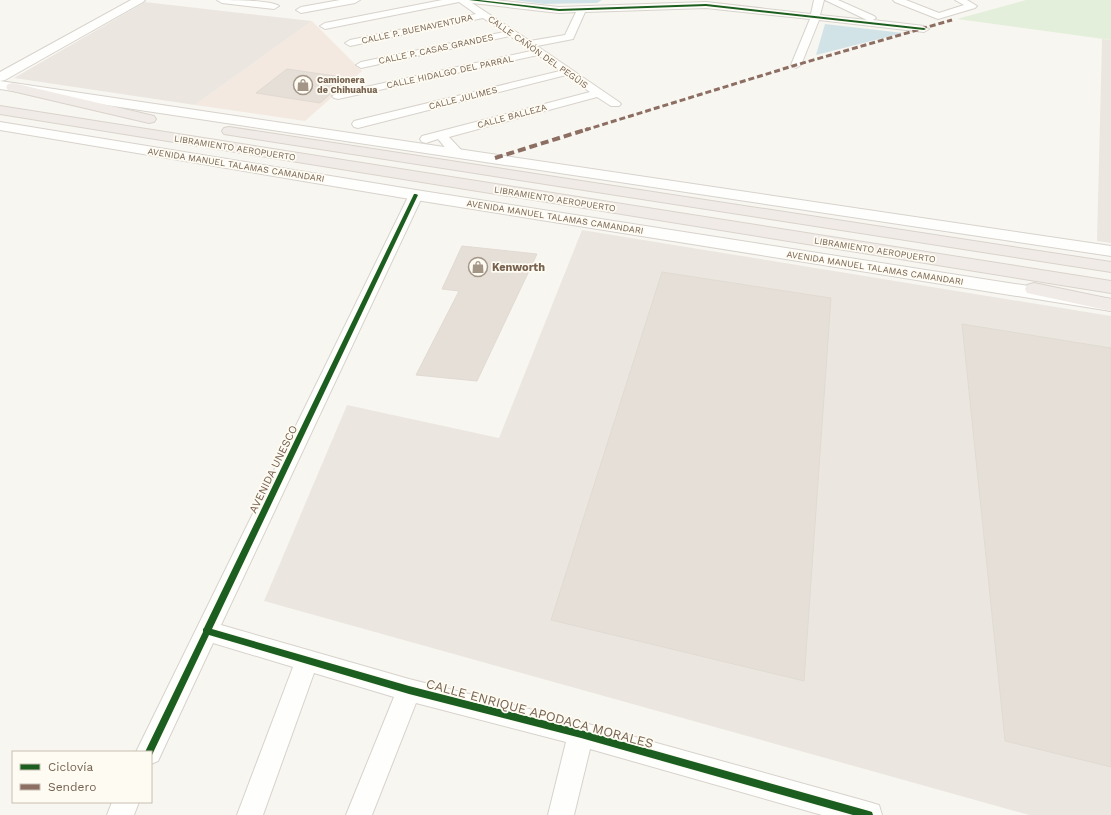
<svg xmlns="http://www.w3.org/2000/svg" width="1111" height="815" viewBox="0 0 1111 815" font-family="'Work Sans',sans-serif">
<style>
.commercial{fill:#f3e9e0}
.industrial{fill:#ebe7e0}
.green{fill:#e4efdb}
.water{fill:#d2e3e8}
.building{fill:#e5dfd7;stroke:#e1dad2}
.lines{fill:none;stroke-linecap:round;stroke-linejoin:round}
.street-casing{stroke:#d7d2cc;stroke-width:2}
.secondary-casing{stroke:#d7d2cc;stroke-width:2}
.highway-casing{stroke:#d9d3cc;stroke-width:2}
.street{fill:#fefefd;fill-rule:evenodd}
.secondary{fill:#fefefd;fill-rule:evenodd}
.highway{fill:#f1ebe7;fill-rule:evenodd}
.quiet-far1{stroke:#8d6e63;stroke-width:3;stroke-dasharray:6 3;stroke-linecap:butt}
.quiet{stroke:#8d6e63;stroke-width:4;stroke-dasharray:8 4;stroke-linecap:butt}
.cycleway-casing{stroke:#fefbf3;stroke-width:2}
.cycleway{fill:#1b5e20;fill-rule:evenodd}
.labels{text-anchor:middle;stroke-width:3.5;stroke-linejoin:round;paint-order:stroke}
.far-street-label{font-size:9px;fill:#76624f;stroke:#fefbf3}
.far-poi-label{font-size:9px;font-weight:bold;fill:#76624f;stroke:#fefbf3;text-anchor:start}
.poi-label{font-size:11px;font-weight:bold;fill:#76624f;stroke:#fefbf3;text-anchor:start}
.street-label{font-size:11px;fill:#76624f;stroke:#fefbf3}
.near-street-label{font-size:13px;fill:#76624f;stroke:#fefbf3}
</style>
<rect width="100%" height="100%" fill="#f8f6f0"/>
<path class="commercial" d="M312,21L362,71L305,121L195,105Z"/>
<g class="industrial">
<path d="M145,2L232,12L312,21L195,105L14,78Z"/>
<path d="M1102,39L1111,40V243L1097,241Z"/>
<path d="M582,230L1111,316V815H1029L264,601L347,405L499,438Z"/>
</g>
<path class="green" d="M1026,0H1111V40L957,19Z"/>
<g class="water">
<path d="M514,0H602L597,3L544,4Z"/>
<path d="M825,24L903,33L816,55Z"/>
</g>
<g class="building">
<path d="M287,69L349,78L320,103L256,93Z"/>
<path d="M462,246L537,254L477,381L416,375L459,291L442,289Z"/>
<path d="M662,272L831,298L804,681L551,620Z"/>
<path d="M962,324L1111,348V767L1005,741Z"/>
</g>
<g class="lines">
<g class="street-casing">
<g id="street">
<path d="M217,0C229,0 271,0 279,6L274,9L222,3Z"/>
<path d="M340,0H360L355,3L301,13L296,10L301,7Z"/>
<path d="M442,0H495L559,7L706,2L811,14L814,0H824L820,15L867,20L825,0H838L874,16L876,18L873,20L924,26L929,29L924,32L819,20L801,65L796,68L791,65L810,19L706,8L585,12L573,39L537,46L619,102L621,104L619,106H611L597,97L449,137L464,153L462,156C452,158 445,147 438,139L426,143L422,142L420,139L422,136L590,92L566,75L358,128L354,127L352,124L354,121L560,71L538,55L338,99L334,98L332,96L338,93L531,51L510,36L361,68L356,65L361,62L504,32L483,18L350,46L345,43L350,40L476,14L459,2L325,29L320,26L325,23ZM472,3L559,13L576,12L565,35L530,41Z"/>
<path d="M893,0H906L939,13L964,5L955,0H967L977,6L975,8L938,19L895,2Z"/>
<path d="M416,191L421,192L423,195L221,625L409,679L581,722L869,802L879,805L882,815H822L590,749L574,815H548L566,742L416,703L372,815H346L394,697L314,673L263,815H237L293,667L213,643L158,761L151,764V752H136L409,195L411,192Z"/>
<path d="M112,802H139L134,815H107Z"/>
</g>
</g>
<g class="secondary-casing">
<g id="secondary">
<path d="M131,0H145L143,2L5,80L0,81V72Z"/>
<path d="M0,81L1111,246V256L0,89Z"/>
<path d="M0,122L416,190L1111,299V311L416,200L0,130Z"/>
</g>
</g>
<g class="highway-casing">
<g id="highway">
<path d="M13,83L154,116L156,119L154,122L149,123L8,90L6,87L8,84Z"/>
<path d="M0,106L1111,281V293L0,114Z"/>
<path d="M229,127L1111,262V272L224,134L222,131L224,128Z"/>
<path d="M1034,283L1111,299V311L1027,293L1025,289L1027,285Z"/>
</g>
</g>
<use href="#street" class="street"/>
<use href="#secondary" class="secondary"/>
<use href="#highway" class="highway"/>
<path class="quiet-far1" d="M585,130L796,65L952,20"/>
<path class="quiet" d="M495,158L588,129"/>
<g class="cycleway-casing">
<g id="cycleway">
<path d="M469,0H479L559,9L706,4L924,28L926,29L924,30L706,6L559,11Z"/>
<path d="M414,194H416L418,195L212,629L409,686L581,730L869,811L872,812L873,815H853L581,738L409,694L209,635L152,755H151V752H145L203,632V629L204,628Z"/>
</g>
</g>
<use href="#cycleway" class="cycleway"/>
</g>
<defs>
<g id="shop-ring" transform="scale(1)"><circle r="9.5" fill="#fefbf3" stroke="#a49687" stroke-width="1.5"/><path d="M-5-2.5h2.3a2.7 3.5 0 0 1 5.4 0H5L5.5 6h-11ZM-1.5-2.5h3a1.5 2.3 0 0 0-3 0Z" fill="#a49687"/></g>
</defs>
<g fill-rule="evenodd">
<use href="#shop-ring" x="303" y="85"/>
<use href="#shop-ring" x="478" y="267"/>
</g>
<g class="labels">
<g class="far-street-label">
<text transform="translate(417 29) rotate(-12)" y="3">CALLE P. BUENAVENTURA</text>
<text transform="translate(436 49) rotate(-12)" y="3">CALLE P. CASAS GRANDES</text>
<text transform="translate(538 52) rotate(35)" y="3">CALLE CAÑÓN DEL PEGÜIS</text>
<text transform="translate(450 72) rotate(-12)" y="3">CALLE HIDALGO DEL PARRAL</text>
<text transform="translate(463 98) rotate(-14)" y="3">CALLE JULIMES</text>
<text transform="translate(512 116) rotate(-15)" y="3">CALLE BALLEZA</text>
<text transform="translate(235 148) rotate(9)" y="3">LIBRAMIENTO AEROPUERTO</text>
<text transform="translate(236 165) rotate(9)" y="3">AVENIDA MANUEL TALAMAS CAMANDARI</text>
<text transform="translate(555 199) rotate(9)" y="3">LIBRAMIENTO AEROPUERTO</text>
<text transform="translate(555 217) rotate(9)" y="3">AVENIDA MANUEL TALAMAS CAMANDARI</text>
<text transform="translate(875 250) rotate(9)" y="3">LIBRAMIENTO AEROPUERTO</text>
<text transform="translate(875 268) rotate(9)" y="3">AVENIDA MANUEL TALAMAS CAMANDARI</text>
</g>
<g class="far-poi-label">
<text x="317" y="83">Camionera<tspan x="317" dy="10">de Chihuahua</tspan></text>
</g>
<g class="poi-label">
<text x="492" y="271">Kenworth</text>
</g>
<g class="street-label">
<text transform="translate(273 469) rotate(-64)" y="4">AVENIDA UNESCO</text>
</g>
<g class="near-street-label">
<text transform="translate(540 713) rotate(15)" y="5">CALLE ENRIQUE APODACA MORALES</text>
</g>
</g>
<rect x="12" y="751" width="140" height="52" fill="#fefbf3" stroke="#c8beb1"/>
<rect x="20" y="764" width="20" height="6" fill="#1b5e20" stroke="#c8beb1"/>
<text x="48" y="771" font-size="12" fill="#76624f">Ciclovía</text>
<rect x="20" y="784" width="20" height="6" fill="#8d6e63" stroke="#c8beb1"/>
<text x="48" y="791" font-size="12" fill="#76624f">Sendero</text>
</svg>
